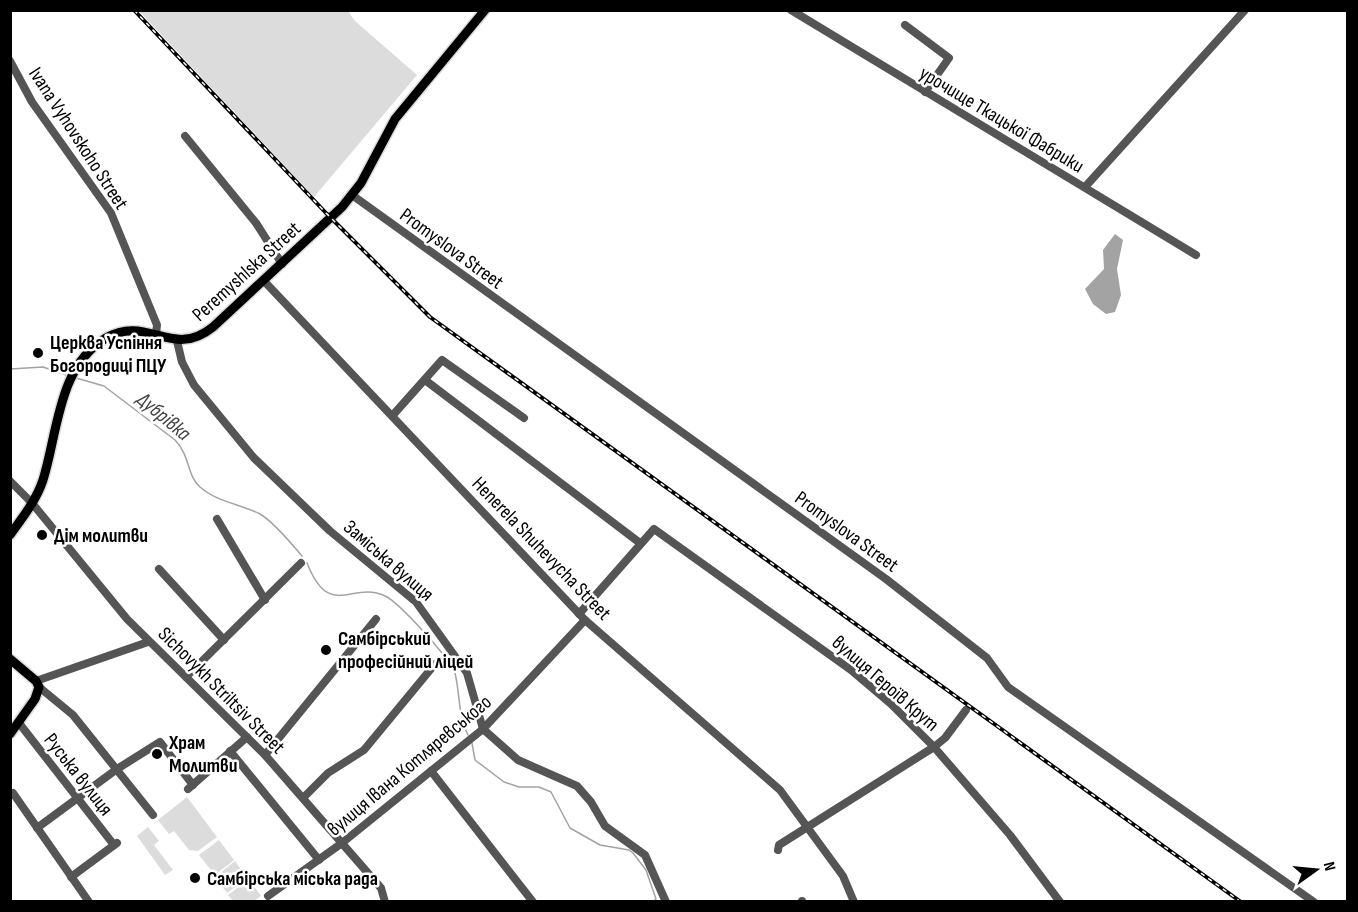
<svg xmlns="http://www.w3.org/2000/svg" width="1358" height="912" viewBox="0 0 1358 912" font-family="'Sofia Sans Condensed',sans-serif">
<style>
.green{fill:#dcdcdc}
.water{fill:#a3a3a3}
.lines{fill:none;stroke-linecap:round;stroke-linejoin:round}
.stream{stroke:#a3a3a3;stroke-width:1.5}
.major-casing{stroke:#dbdbdb;stroke-width:12}
.minor{stroke:#555;stroke-width:8}
.major{stroke:#000;stroke-width:9}
.rail-casing{stroke:#000;stroke-width:4}
.rail{stroke:#fff;stroke-width:1.5;stroke-dasharray:4.5;stroke-linecap:butt}
.poi-dot{fill:#000;stroke:#fff;stroke-width:2}
.labels{text-anchor:middle;stroke-width:5;stroke-linejoin:round;paint-order:stroke}
.street-label{font-size:20px;fill:#000;stroke:#fff}
.poi-label{font-size:20px;font-weight:bold;fill:#000;stroke:#fff;text-anchor:start}
.water-label{font-size:21px;font-style:italic;fill:#444;stroke:#fff}
</style>
<rect width="100%" height="100%" fill="#fff"/>
<g class="green">
<path d="M139,11H348L355,21L417,75L314,197Z"/>
<path d="M187,797L217,837L198,851L189,850L174,831L169,834L158,820Z"/>
<path d="M148,827L159,841L154,845L173,870L165,875L137,836Z"/>
<path d="M219,840L234,860L215,875L199,855Z"/>
<path d="M235,861L247,878L227,893L215,877Z"/>
<path d="M249,879L261,896L254,901H233L228,895Z"/>
</g>
<path class="water" d="M1115,234L1123,240L1117,269L1121,295L1115,312L1106,314L1093,304L1085,289L1104,269L1103,250Z"/>
<g class="lines">
<g class="stream">
<path d="M10,369L43,367L66,375"/>
<path d="M76,378L104,386L175,440C190,455 187,476 200,487C217,502 240,504 260,514C272,521 292,544 302,556"/>
<path d="M307,563C330,621 352,580 385,596C399,602 452,661 455,673C460,693 458,716 468,735"/>
<path d="M472,743L475,760L504,782L519,787H539L551,792L570,828L600,845L629,850L633,853L646,870L656,899L653,902"/>
</g>
<g class="major-casing">
<g id="major">
<path d="M10,535C22,518 36,501 43,480C58,432 58,366 106,338C148,314 172,360 213,327L342,207L361,183L395,119L485,10"/>
<path d="M10,659L36,681L39,687L35,699L10,734"/>
</g>
</g>
<g class="minor">
<path d="M791,10L1196,255"/>
<path d="M905,25L949,58L925,92"/>
<path d="M10,61L32,102L111,213L157,325L156,334"/>
<path d="M185,136L256,223L282,264"/>
<path d="M1085,187L1245,10"/>
<path d="M352,195L886,579L987,658L1008,687L1314,902"/>
<path d="M264,281L585,620L780,790L843,876L854,902"/>
<path d="M177,341L182,362L194,385L254,458L330,531L416,602L467,673L483,729L518,760L577,786L591,802L605,826L645,855L666,902"/>
<path d="M425,380L640,543"/>
<path d="M393,415L442,360L524,418"/>
<path d="M10,481L32,503L127,619L265,755L381,888L385,902"/>
<path d="M217,519L265,600"/>
<path d="M159,569L224,640"/>
<path d="M579,614L654,529L851,670L891,704L934,747L1010,835L1060,902"/>
<path d="M186,677L301,563"/>
<path d="M36,681L148,642"/>
<path d="M39,687L73,715L153,815"/>
<path d="M19,723L114,845"/>
<path d="M230,751L319,860"/>
<path d="M265,755L376,619"/>
<path d="M431,771L533,902"/>
<path d="M188,789L247,737"/>
<path d="M13,793L89,902"/>
<path d="M304,797L328,773L364,750L435,664"/>
<path d="M37,828L117,769L160,742L193,785"/>
<path d="M778,850L779,845L934,747L945,738L966,710"/>
<path d="M71,877L117,843"/>
<path d="M268,896L342,843L483,729L585,620"/>
<path d="M802,901V902"/>
</g>
<use href="#major" class="major"/>
<g class="rail-casing">
<path id="rail" d="M134,10L326,213L430,317L1241,902"/>
</g>
<use href="#rail" class="rail"/>
</g>
<g class="poi-dot">
<circle cx="38" cy="353" r="6"/>
<circle cx="42" cy="535" r="6"/>
<circle cx="326" cy="650" r="6"/>
<circle cx="157" cy="754" r="6"/>
<circle cx="195" cy="878" r="6"/>
</g>
<g class="labels">
<g class="street-label">
<text transform="translate(1002 119) rotate(31)" y="7">урочище Ткацької Фабрики</text>
<text transform="translate(79 138) rotate(57)" y="7">Ivana Vyhovskoho Street</text>
<text transform="translate(452 248) rotate(36)" y="7">Promyslova Street</text>
<text transform="translate(246 271) rotate(-42)" y="7">Peremyshlska Street</text>
<text transform="translate(847 531) rotate(36)" y="7">Promyslova Street</text>
<text transform="translate(542 548) rotate(46)" y="7">Henerela Shuhevycha Street</text>
<text transform="translate(389 560) rotate(41)" y="7">Заміська вулиця</text>
<text transform="translate(886 683) rotate(41)" y="7">вулиця Героїв Крут</text>
<text transform="translate(222 690) rotate(45)" y="7">Sichovykh Striltsiv Street</text>
<text transform="translate(409 765) rotate(-40)" y="7">вулиця Івана Котляревського</text>
<text transform="translate(79 774) rotate(52)" y="7">Руська вулиця</text>
</g>
<g class="poi-label">
<text x="50" y="349">Церква Успіння<tspan x="50" dy="23">Богородиці ПЦУ</tspan></text>
<text x="54" y="542">Дім молитви</text>
<text x="338" y="645">Самбірський<tspan x="338" dy="23">професійний ліцей</tspan></text>
<text x="169" y="749">Храм<tspan x="169" dy="23">Молитви</tspan></text>
<text x="207" y="885">Самбірська міська рада</text>
</g>
<g class="water-label">
<text transform="translate(164 416) rotate(40)" y="7">Дубрівка</text>
</g>
</g>
<rect width="1358" height="912" fill="none" stroke="#000000" stroke-width="24"/>
<g transform="translate(1316 870) rotate(75)" stroke="#ffffff" stroke-width="4.5" paint-order="stroke">
<path d="M0-4.5L10 22L0 15L-10 22Z" fill="#000000"/>
<text y="-9" font-size="16" font-weight="bold" text-anchor="middle" fill="#000000">N</text>
</g>
</svg>
